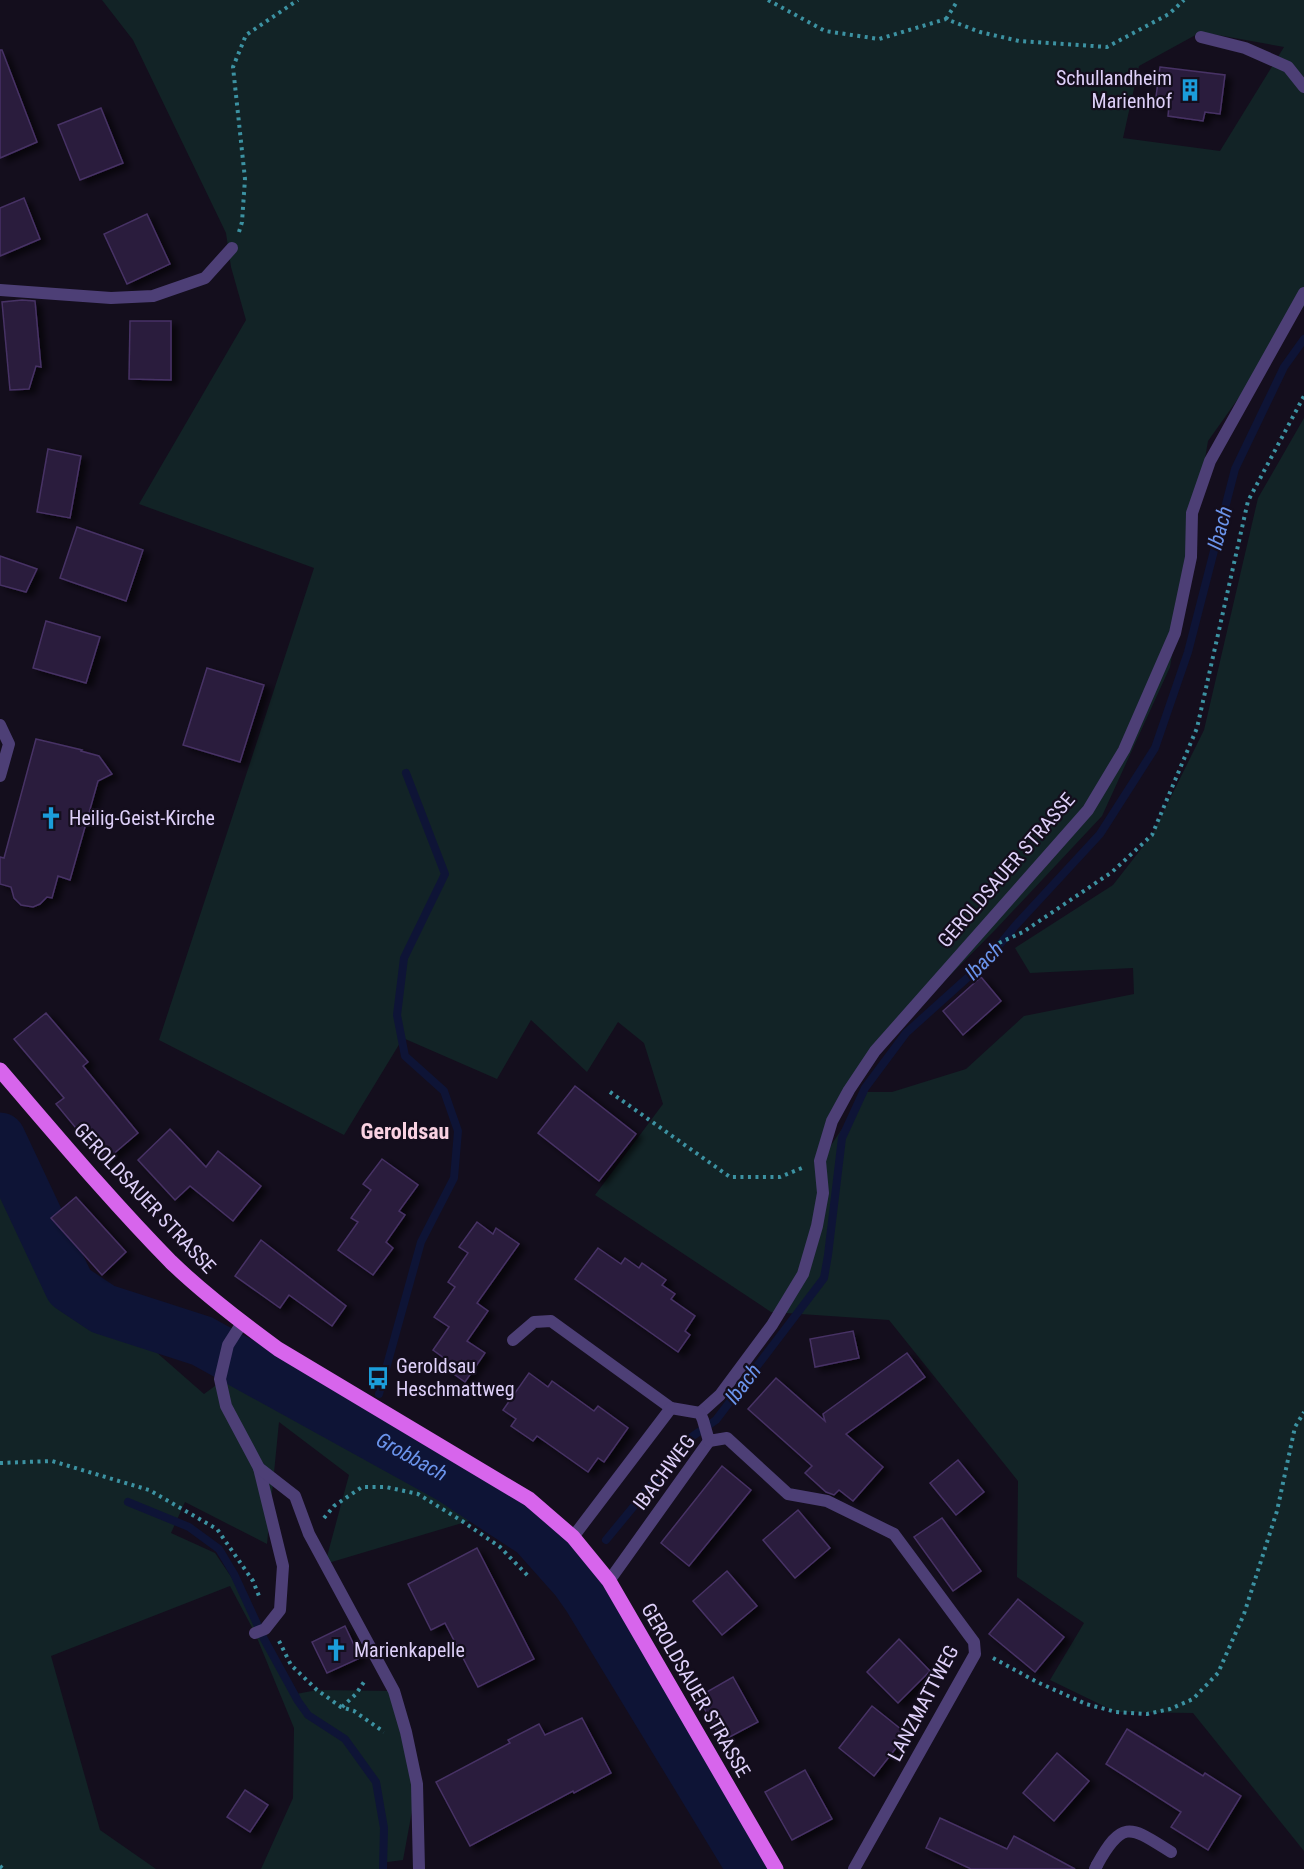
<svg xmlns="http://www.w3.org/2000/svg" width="1304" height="1869" viewBox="0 0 1304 1869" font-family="'Roboto Condensed',sans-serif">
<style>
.green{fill:#122326;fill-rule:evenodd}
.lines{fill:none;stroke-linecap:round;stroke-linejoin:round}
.stream{stroke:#0e1436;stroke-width:8}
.river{stroke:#0e1436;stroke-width:51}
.building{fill:#2a1d3c;stroke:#473265;stroke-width:1.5;filter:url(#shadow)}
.path{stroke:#3c92a2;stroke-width:4;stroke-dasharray:3 4.5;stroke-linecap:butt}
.service{stroke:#4d3f76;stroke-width:12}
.minor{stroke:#4d3f76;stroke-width:12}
.primary{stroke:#d765ec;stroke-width:15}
.labels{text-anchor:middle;stroke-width:4.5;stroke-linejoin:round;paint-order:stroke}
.poi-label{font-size:20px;fill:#ded0f9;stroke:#140e1d;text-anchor:start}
.street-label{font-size:20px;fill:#ded0f9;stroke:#140e1d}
.water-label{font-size:21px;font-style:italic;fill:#6b94ec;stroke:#140e1d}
.quarter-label{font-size:22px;font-weight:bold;fill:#f9d2e2;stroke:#140e1d}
</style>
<defs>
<filter id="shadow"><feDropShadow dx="6" dy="4" stdDeviation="3" flood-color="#0009"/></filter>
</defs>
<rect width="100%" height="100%" fill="#140e1d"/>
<g class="green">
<path d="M102,0H1304V306L1208,441L1170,667L1102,816L996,929L875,1051L849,1090L821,1160L867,1092H892L966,1069L1024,1016L1134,994L1133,968L1030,973L1015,948L1113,885L1152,835L1204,730L1258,498L1304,418V1851L1193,1713L1116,1712L1050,1680L1084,1623L1017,1577L1018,1481L889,1320L771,1312L595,1195L663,1104L644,1043L618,1022L587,1072L531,1020L497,1079L403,1038L344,1135L159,1040L314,568L139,504L246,320L231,267L226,233L133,40ZM1201,32L1284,47L1220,151L1123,138L1139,66Z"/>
<path d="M0,1120L7,1130L74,1280L204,1394L260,1353L519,1506L325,1564L349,1475L279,1422L267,1544L185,1502L171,1533L215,1553L234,1581L264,1639L291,1695L317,1690L394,1691L417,1784L403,1860L380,1863L379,1869H261L293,1798L294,1728L255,1633L230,1586L51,1656L100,1830L156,1869H0Z"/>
</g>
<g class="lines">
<g class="stream">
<path d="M379,1394L421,1242L454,1178L458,1131L444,1091L405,1056L397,1015L404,958L445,874L406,773"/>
<path d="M362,1431L368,1417"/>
<path d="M128,1502L189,1527L219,1549L234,1574L264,1639L298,1701L308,1715L345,1739L376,1782L384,1828L383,1869"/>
<path d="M606,1540L690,1438L716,1420L824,1278L828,1255L842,1138L865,1088L906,1033L986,961L1015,926L1100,834L1155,748L1188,652L1235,469L1284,367L1304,339"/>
</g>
<path class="river" id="s1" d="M0,1138L70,1287L103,1309L202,1341L450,1478L534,1533L575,1579L589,1599L753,1869"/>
</g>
<g class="building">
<path d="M0,50H2L37,142L0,158Z"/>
<path d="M1160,67L1225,75L1220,114L1205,112L1203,121L1168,116L1169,106L1155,104Z"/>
<path d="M101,108L123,163L80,180L58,125Z"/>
<path d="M24,198L40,239L0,256V208Z"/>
<path d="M147,214L170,264L127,284L104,234Z"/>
<path d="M22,300L35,301L41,367L36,366L29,389L10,390L2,302Z"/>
<path d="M130,321H171V380L129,379Z"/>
<path d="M48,449L81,456L70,518L37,512Z"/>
<path d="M77,527L143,550L126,601L60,578Z"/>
<path d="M0,556L37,569L26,592L0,585Z"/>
<path d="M46,621L100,637L86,683L33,668Z"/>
<path d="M207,668L264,685L240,762L183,745Z"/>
<path d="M36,739L82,750L81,751L99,756L112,774L98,781L70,880L58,876L52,898L47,897L40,904L33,907L21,905L14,898L11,887L0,884V857L4,858Z"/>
<path d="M981,977L1001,1001L963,1035L943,1011Z"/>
<path d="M46,1013L88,1062L83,1066L138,1133L104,1162L56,1104L64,1098L14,1039Z"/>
<path d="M575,1086L636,1134L599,1181L538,1133Z"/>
<path d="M170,1129L206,1167L218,1151L261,1186L233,1221L190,1186L175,1200L138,1160Z"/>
<path d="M382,1159L418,1185L399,1211L405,1215L386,1242L393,1248L373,1275L338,1250L358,1222L351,1218L371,1190L363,1184Z"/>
<path d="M76,1197L126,1252L102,1275L51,1218Z"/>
<path d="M477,1222L493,1234L496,1228L519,1244L477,1303L488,1311L467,1341L485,1353L465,1382L444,1367L448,1361L433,1350L449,1327L434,1317L455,1287L448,1282L468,1253L459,1247Z"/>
<path d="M261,1240L346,1306L332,1326L289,1295L280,1308L235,1276Z"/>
<path d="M598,1248L621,1264L625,1258L639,1268L642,1263L666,1280L662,1285L675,1294L671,1299L695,1316L685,1331L690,1335L678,1352L575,1279Z"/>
<path d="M853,1331L859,1358L815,1367L810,1339Z"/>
<path d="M907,1353L925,1377L846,1434L883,1467L853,1501L839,1490L834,1495L826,1492L805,1473L812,1466L748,1409L776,1378L825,1421L823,1414Z"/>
<path d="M529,1373L548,1387L552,1381L594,1411L598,1406L628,1428L604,1462L598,1458L588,1472L537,1436L533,1441L511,1426L516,1419L503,1410Z"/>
<path d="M958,1460L984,1492L956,1515L930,1483Z"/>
<path d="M722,1466L751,1490L689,1566L661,1543Z"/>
<path d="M798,1510L830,1548L795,1578L763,1540Z"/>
<path d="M942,1518L981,1571L953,1591L914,1537Z"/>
<path d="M477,1548L534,1659L478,1687L445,1623L431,1630L408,1584Z"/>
<path d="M727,1571L757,1606L722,1635L693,1601Z"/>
<path d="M1018,1599L1064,1637L1035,1672L989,1634Z"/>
<path d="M345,1626L360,1658L327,1673L312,1642Z"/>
<path d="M899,1639L930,1671L898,1703L867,1672Z"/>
<path d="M733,1677L758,1722L722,1741L698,1697Z"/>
<path d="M872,1706L907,1734L874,1776L839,1748Z"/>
<path d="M582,1718L611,1773L574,1793L573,1791L470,1846L436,1782L510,1743L508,1740L539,1724L545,1735Z"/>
<path d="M1127,1729L1203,1776L1205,1773L1241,1796L1208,1850L1171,1827L1181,1812L1106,1764Z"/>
<path d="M1057,1753L1089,1781L1054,1821L1023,1793Z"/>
<path d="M805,1770L832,1819L792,1840L765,1792Z"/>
<path d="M245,1790L268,1805L250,1832L227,1817Z"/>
<path d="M940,1818L1007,1849L1014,1836L1075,1869H971L926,1848Z"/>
</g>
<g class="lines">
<g class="path">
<path d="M768,0L825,31L879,39L946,19L980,32L1019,41L1107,47L1169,14L1184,0"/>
<path d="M946,19L958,0"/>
<path d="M239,232L242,222L245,179L233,67L246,35L298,0"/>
<path d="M999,943L1023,932L1112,872L1152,835L1197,728L1248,501L1304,396"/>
<path d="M610,1092L730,1177H780L802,1168"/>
<path d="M0,1463L52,1461L149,1490L217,1529L253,1581L259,1596"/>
<path d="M324,1518L334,1506L362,1487H386L418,1494L462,1521L500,1547L529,1577"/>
<path d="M279,1641L291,1665L317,1690L341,1707L354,1711L384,1732"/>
<path d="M993,1658L1037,1682L1086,1704L1116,1712L1147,1714L1170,1709L1193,1699L1218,1673L1244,1614L1277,1511L1295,1427L1304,1412"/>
<path d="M342,1707L356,1694L366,1679"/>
<path d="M0,1866L3,1869"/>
</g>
<g class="service">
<path d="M1201,37L1245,48L1288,67L1304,87"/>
<path d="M0,290L111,298L153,296L205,278L232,248"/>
<path d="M0,725L9,744L0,776"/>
<path d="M513,1340L534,1322L551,1321L671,1408"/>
<path d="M700,1413L720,1395L772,1325L803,1274L817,1226L823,1193L820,1161L832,1121L849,1090L875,1051L1088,810L1124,750L1175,633L1191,557L1192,513L1210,461L1304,293"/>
<path d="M609,1581L709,1441"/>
<path d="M255,1633L265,1629L280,1610L283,1566L259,1468"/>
<path d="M1097,1865C1123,1818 1131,1827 1171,1852"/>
</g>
<g class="minor">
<path d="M242,1323L228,1345L220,1379L226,1406L259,1468L295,1496L309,1534L394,1691L406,1732L417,1784L419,1869"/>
<path d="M573,1537L671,1408L700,1413L703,1420L709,1441L727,1438L788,1494L827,1501L894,1534L974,1642L975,1654L854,1869"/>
<path d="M1095,1869L1097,1865"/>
</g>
<path class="primary" d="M0,1070C56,1135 111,1201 171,1262C204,1294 241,1322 278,1349L529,1499L573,1537L609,1581L776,1869"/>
</g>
<defs>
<g id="building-bare" transform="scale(1.8)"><path d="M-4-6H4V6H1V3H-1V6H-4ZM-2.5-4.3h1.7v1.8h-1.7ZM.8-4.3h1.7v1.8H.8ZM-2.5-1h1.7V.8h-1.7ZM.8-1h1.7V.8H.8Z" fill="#1b9dda" stroke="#140e1d" stroke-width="2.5" paint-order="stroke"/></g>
<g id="church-bare" transform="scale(1.8)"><path d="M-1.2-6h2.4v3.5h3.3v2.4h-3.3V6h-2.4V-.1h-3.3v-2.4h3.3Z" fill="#1b9dda" stroke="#140e1d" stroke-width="2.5" paint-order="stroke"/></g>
<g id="bus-bare" transform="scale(1.8)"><path d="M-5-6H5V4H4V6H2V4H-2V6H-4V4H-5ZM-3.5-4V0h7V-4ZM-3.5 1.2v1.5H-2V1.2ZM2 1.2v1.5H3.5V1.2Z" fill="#1b9dda" stroke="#140e1d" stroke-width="2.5" paint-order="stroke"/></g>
</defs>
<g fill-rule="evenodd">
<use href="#building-bare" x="1190" y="90"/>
<use href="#church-bare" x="51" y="818"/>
<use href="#bus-bare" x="378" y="1378"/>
<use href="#church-bare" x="336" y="1650"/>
</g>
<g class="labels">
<g class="poi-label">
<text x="1172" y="85" text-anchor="end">Schullandheim<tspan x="1172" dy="23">Marienhof</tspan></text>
<text x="69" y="825">Heilig-Geist-Kirche</text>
<text x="396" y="1373">Geroldsau<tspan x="396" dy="23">Heschmattweg</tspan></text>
<text x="354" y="1657">Marienkapelle</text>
</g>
<g class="street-label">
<text transform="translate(1006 870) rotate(-49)" y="7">GEROLDSAUER STRASSE</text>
<text transform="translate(145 1198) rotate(47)" y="7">GEROLDSAUER STRASSE</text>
<text transform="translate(664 1472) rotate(-53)" y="7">IBACHWEG</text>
<text transform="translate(696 1690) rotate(60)" y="7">GEROLDSAUER STRASSE</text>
<text transform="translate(923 1703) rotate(-62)" y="7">LANZMATTWEG</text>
</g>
<g class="water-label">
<text transform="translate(1220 528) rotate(-75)" y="7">Ibach</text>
<text transform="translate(984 961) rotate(-45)" y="7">Ibach</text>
<text transform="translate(743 1384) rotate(-53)" y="7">Ibach</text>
<text dy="7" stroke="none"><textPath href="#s1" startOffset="548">Grobbach</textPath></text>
</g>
<g class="quarter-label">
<text x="405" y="1139">Geroldsau</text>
</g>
</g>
</svg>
